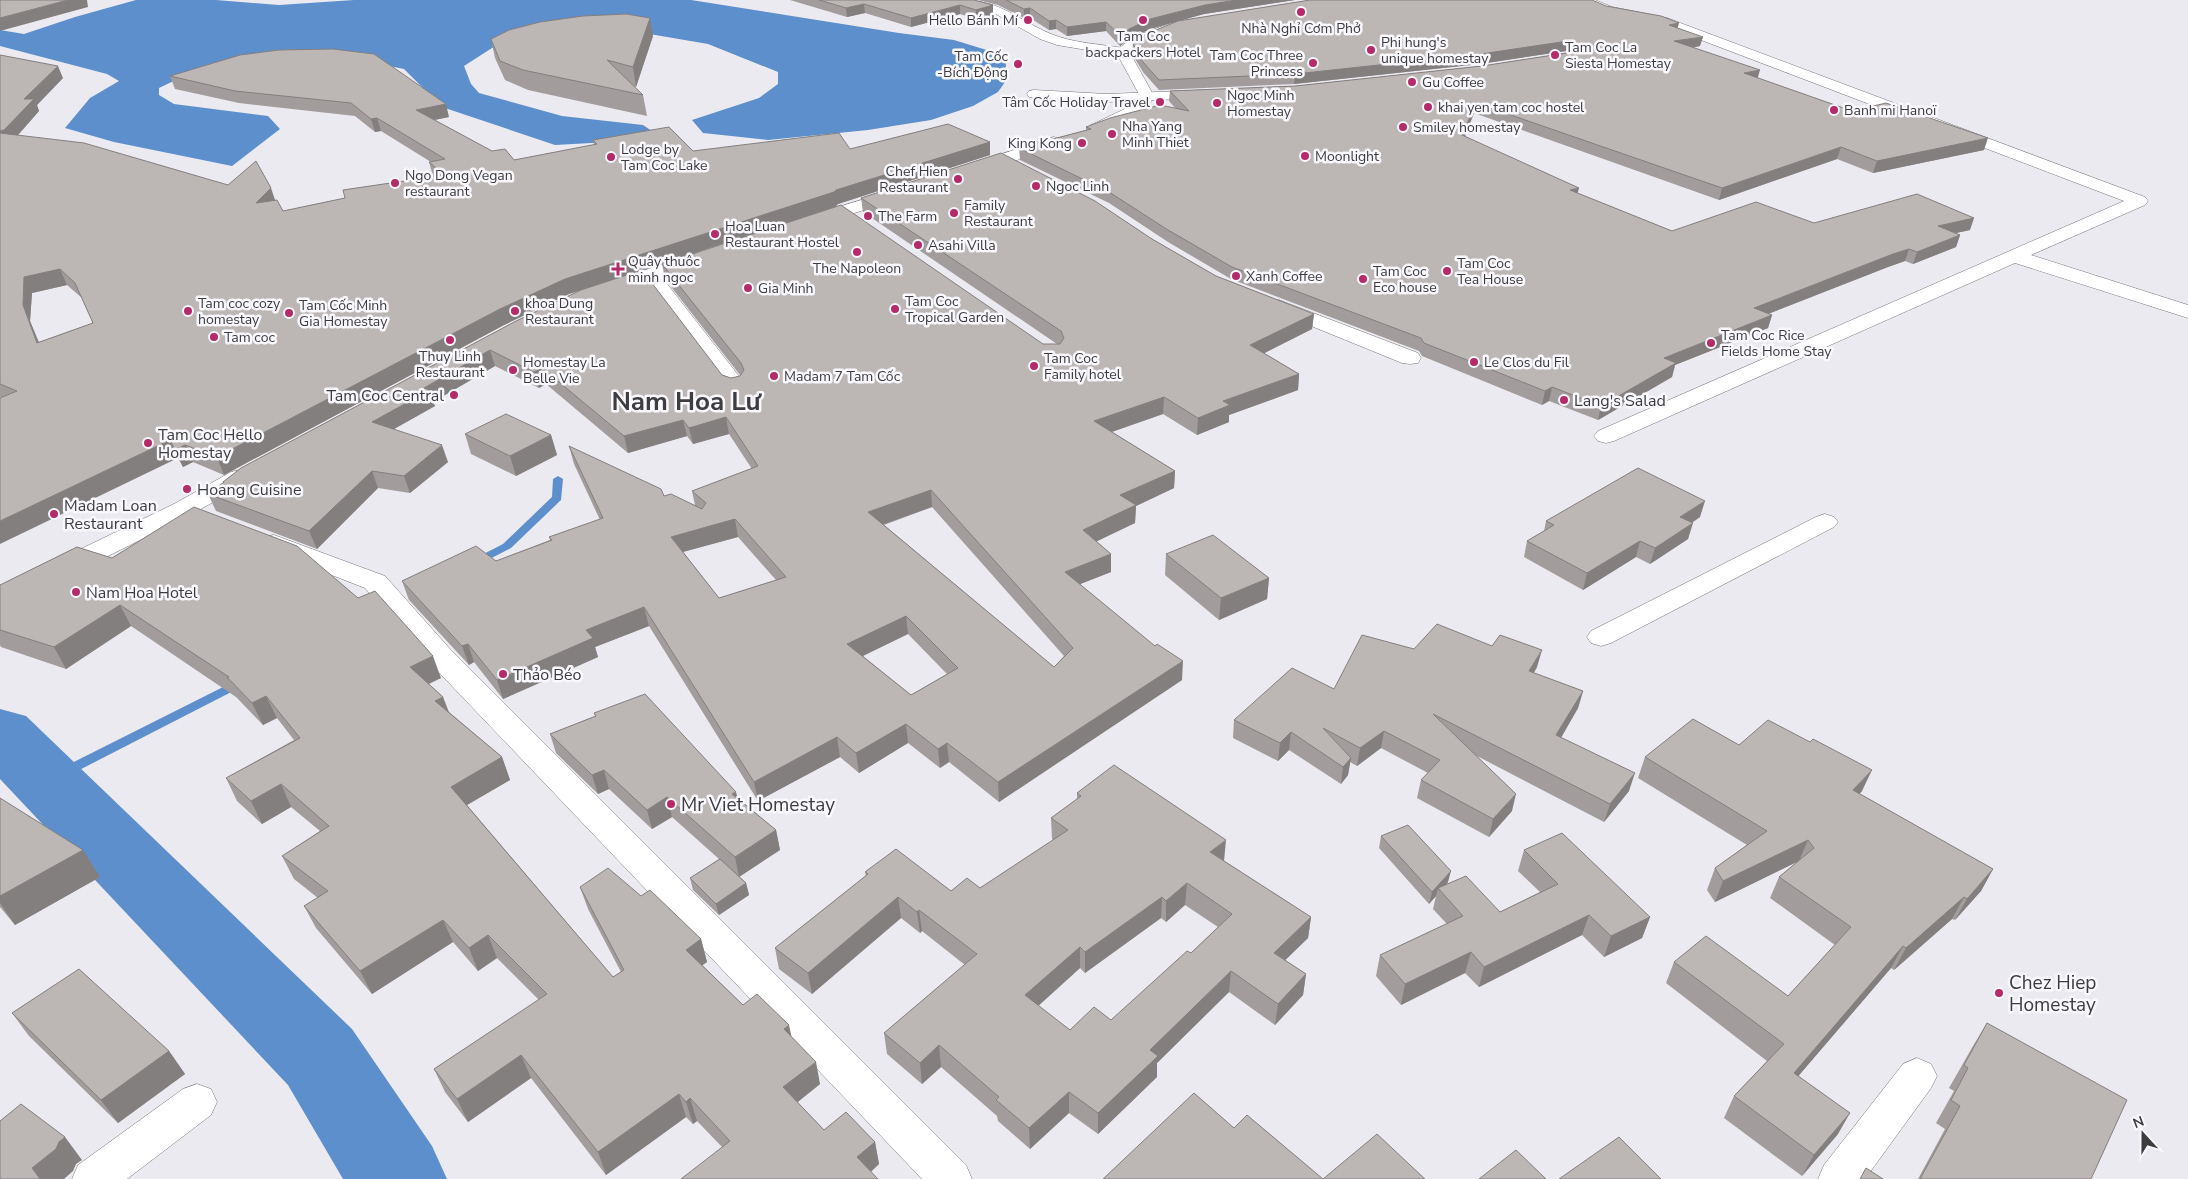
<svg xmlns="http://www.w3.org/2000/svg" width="2188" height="1179" viewBox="0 0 2188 1179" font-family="'Nunito Sans',sans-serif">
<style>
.water{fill:#5d8fcc}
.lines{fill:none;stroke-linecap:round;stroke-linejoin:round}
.stream{fill:#5d8fcc;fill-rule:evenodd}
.river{fill:#5d8fcc;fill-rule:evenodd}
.minor-casing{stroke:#75757a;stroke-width:1}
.major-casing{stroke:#75757a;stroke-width:1}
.minor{fill:#fff;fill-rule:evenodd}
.major{fill:#fff;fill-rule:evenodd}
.wall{fill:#a29d9c;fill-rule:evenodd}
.shaded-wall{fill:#847f7f}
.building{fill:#bcb6b5;stroke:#847f7f;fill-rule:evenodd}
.poi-dot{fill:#b52b69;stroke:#f8f8fd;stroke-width:2}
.labels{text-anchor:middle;stroke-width:5;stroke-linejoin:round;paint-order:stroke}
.far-poi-label{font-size:14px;fill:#3d3c3f;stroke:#f8f8fd;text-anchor:start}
.poi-label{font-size:16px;fill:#3d3c3f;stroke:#f8f8fd;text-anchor:start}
.near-poi-label{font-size:19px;fill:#3d3c3f;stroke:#f8f8fd;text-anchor:start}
.town-label{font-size:26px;font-weight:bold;fill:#3d3c3f;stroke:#f8f8fd}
</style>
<rect width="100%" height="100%" fill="#ebeaf0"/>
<path class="water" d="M136,0H216L279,5L354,0H691L899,33L954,40L993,52L1006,63L1005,82L998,92L973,106L931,120L868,130L768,140L703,133L692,120L759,98L778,84V72L708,44L632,31L532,37L492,48L464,66L471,84L479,93L562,116L643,125L664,139L555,145L442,107L404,69L364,61L184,76L159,88V95L174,104L268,116L280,129L232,166L114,142L65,128L90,98L119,81L107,74L0,46V30L24,34L75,17Z"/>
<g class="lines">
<g class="stream">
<path d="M558,476L563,479L561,500L511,548L480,564H472L471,562L472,560L503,544L552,497L553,479Z"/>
<path d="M239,679L243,680L245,683L243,686L52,784H42L40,781L42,778Z"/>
</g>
<path class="river" d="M0,709L26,716L352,1029L432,1146L447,1179H343L288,1085L0,779Z"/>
<g class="minor-casing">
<g id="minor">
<path d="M958,0C1002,0 1014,18 1051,34C1073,43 1099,44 1123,48L1130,52L1123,56L1057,45L1040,39L994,13L960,3Z"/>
<path d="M1578,0H1595L1612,7L1667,18L2145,197L2148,201L2145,205L2031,255L2188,305V318L2015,263L1614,441L1606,443L1598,441L1594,436L1598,431L2124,201L1659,24L1605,13L1580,3Z"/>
<path d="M1034,90L1107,94L1207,90L1212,91L1214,94L1212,97L1207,98L1107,102L1029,97L1027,94L1029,91Z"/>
<path d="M650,269L657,271L742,380L745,385L742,390L734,392L726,390L640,275L643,271Z"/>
<path d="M1279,300L1418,353L1421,358L1418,363L1410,364L1402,363L1272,310L1269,306L1272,302Z"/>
<path d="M1825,514L1834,517L1838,522L1834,527L1611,643L1601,646L1591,643L1587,637L1591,631L1816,517Z"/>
<path d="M274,535L385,576L450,649L966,1165L972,1179H922L430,663L365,588L265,549L261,543L265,537Z"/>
<path d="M1917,1058L1931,1064L1937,1076L1931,1088L1865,1179H1818L1824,1165L1903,1064Z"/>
<path d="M197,1084L211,1089L217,1102L211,1115L127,1179H72L78,1165L183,1089Z"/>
</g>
</g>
<g class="major-casing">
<g id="major">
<path d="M1166,25L1171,26L1172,29L1171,32L1145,42L1130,53L1154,96C1151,101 1147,109 1142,112C1131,119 1100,135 1089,132L1086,129L1089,126L1133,105L1140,96L1116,52L1118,49L1135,36Z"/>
<path d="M1054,137L1060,139L1062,142L1060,145L980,173H968L966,169L968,165Z"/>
<path d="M897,189L903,190L906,194L903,198L812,226L806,225L803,221L806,217Z"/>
<path d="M700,252L707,254L709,258L707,262L610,294L603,292L600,288L603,284Z"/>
<path d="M240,470L249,472L252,477L249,482L192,514L10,605L0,607V588L174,504L231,472Z"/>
</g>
</g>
<use href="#minor" class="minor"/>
<use href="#major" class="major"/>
</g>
<g class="wall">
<path d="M790,0H974L993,5V15L976,19L960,14L911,27L865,13L847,17Z"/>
<path d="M978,0H1295L1204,14L1150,29L1129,39L1120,46L1106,31L1067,36L1056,29L1049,30L1030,18H1024L998,5Z"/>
<path d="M1606,6L1678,28L1700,46L1692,48L1757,78L1852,111L1984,150L1873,173L1837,159L1719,200L1474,113L1465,137L1577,193L1672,231L1814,223L1970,230L1956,233L1960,235L1956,247L1913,264L1905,261L1888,267L1768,314L1772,315L1768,328L1675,365L1672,377L1598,420L1549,401L1542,405L1422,356L1419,351L1231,279L1168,242L1109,203L1020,160L1019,148L1086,130V127L1176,109L1169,101L1170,91L1295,86L1482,66L1571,52L1566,51L1480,64L1294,84L1159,90L1143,72L1132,54L1133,44Z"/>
<path d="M653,36L636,87L633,86L643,95L647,116L528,90L505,80L495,58L491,39Z"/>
<path d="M0,55L63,78L37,105L39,111L18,135L275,200L283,211L345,198L433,176L429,162H431L381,131L375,132L355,116L239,103L175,89L170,76L449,117L434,120L492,151L514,160L594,145L593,140L693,151L850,149L990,142V155L838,204L835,207L569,294L504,325L224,475L193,462L183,467L178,458L0,397ZM67,285L82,298L93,323L39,342L30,321L32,293Z"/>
<path d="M861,198L1152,239L1216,276L1314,314L1312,329L1264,353L1299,374L1298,390L1229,415V422L1197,435L1163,414L1112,432L1175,471L1174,488L1136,506L1135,523L1096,541L1111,554V572L1080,584L1182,680L999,802L949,762L940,768L908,743L859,773L840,757L758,801L649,626L595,647L598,657L503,699L474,662L469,665L409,600L402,581L496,561L550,540L549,537L600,520L574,464L569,446L664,496L695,505L692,491L752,469L729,434L693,444L687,436L628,453L546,384L539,388L495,366L433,402L435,406L394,429L448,462L410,493L378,488L317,549L216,511L208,494L223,483V482L516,321L731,378L740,376V375L665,279L662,264L1043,344H1057L863,212ZM932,507L1064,656L1054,667L884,525ZM738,537L776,580L719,598L683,552ZM908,634L947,674L911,695L863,656Z"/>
<path d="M465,434L551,435L557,455L516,476L471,454Z"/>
<path d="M1700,517L1692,523L1688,539L1650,564L1636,557L1583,590L1524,557L1527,541L1544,531L1546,521Z"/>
<path d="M77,547L441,678L429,684L443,697L449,712L502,757L510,780L467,805L613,977L621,972L588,909L580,887L641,896L701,939L707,962L702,965L743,1005L791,1037L820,1084L797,1102L824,1130L875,1142L879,1164L871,1172L722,1147L697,1121L693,1124L686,1117L606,1175L531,1078L468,1122L445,1092L434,1069L539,1000L497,958L478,971L453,942L372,994L316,928L304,906L318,898L294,879L282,856L320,831L291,807L262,824L237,801L226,778L294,740L277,718L263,725L238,699L236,697L131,626L66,669L1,647L0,645V585Z"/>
<path d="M1166,554L1269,578L1267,599L1219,620L1165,575Z"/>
<path d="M1414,649L1537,667L1534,673L1583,691L1578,708L1561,738L1629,791L1604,822L1477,756L1512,811L1489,837L1417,798L1421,780L1428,773L1381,748L1357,766L1350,762L1348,775L1341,784L1289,750L1278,761L1233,738L1234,720L1334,689Z"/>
<path d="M594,713L738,798L776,830L780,850L739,877L746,883L749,895L719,915L693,890L690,878L719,859L672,817L652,829L609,789L598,794L556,753L550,734L595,716Z"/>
<path d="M1739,745L1862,791L1859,794L1993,869L1981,891L1955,920L1952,919L1894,970L1891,968L1798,1076L1838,1134L1802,1176L1724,1118L1734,1096L1767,1061L1666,983L1674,962L1788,996L1835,945L1770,898L1779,877L1798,861L1715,902L1707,890L1715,868L1747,845L1638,778L1645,757Z"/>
<path d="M1077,793L1224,861L1311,917L1308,938L1285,960L1306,974L1303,995L1275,1025L1229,992L1157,1063V1077L1098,1134L1069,1113L1030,1149L998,1121L997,1116L941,1067L922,1084L887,1054L884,1033L965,965L922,931L920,933L901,918L812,994L779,969L775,948L866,876L865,872L951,891L980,888L1053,840L1052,839L1051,818L1077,799ZM1185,905L1218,927L1191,953L1111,1020L1070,1030L1038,1006L1080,968L1085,973L1161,918L1166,922Z"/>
<path d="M0,798L100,877L15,925L0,907Z"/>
<path d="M1381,836L1448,882L1447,884L1500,912L1540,892L1518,871L1524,850L1650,917L1642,938L1604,957L1582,935L1479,987L1465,973L1401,1005L1376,976L1380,955L1447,924L1433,909L1436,896L1429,904L1379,848Z"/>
<path d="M12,1013L169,1051L185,1074L118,1123L29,1036Z"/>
<path d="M1987,1023L2091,1179H1918L1945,1129L1936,1123L1954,1091L1949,1088L1973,1046Z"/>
</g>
<g class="shaded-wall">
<path d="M68,0H87L88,7L0,31V18Z"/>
<path d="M1237,0H1295L1204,14L1150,29L1129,39L1120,46L1121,36L1129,29L1150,19L1205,5Z"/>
<path d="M864,4L865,13L847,17L846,8Z"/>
<path d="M960,5V14L911,27V18Z"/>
<path d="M993,5V15L976,19V10Z"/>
<path d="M1030,8V18H1024V9Z"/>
<path d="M650,18L653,36L636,87L633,67Z"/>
<path d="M1056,20V29L1049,30V21Z"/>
<path d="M1106,22V31L1067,36V27Z"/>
<path d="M1679,23L1676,33L1669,25Z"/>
<path d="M1703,37L1700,46L1671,51L1674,41Z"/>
<path d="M1568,41L1566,51L1480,64L1294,84L1295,74Z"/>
<path d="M58,66L63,78L37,105L39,111L11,143L0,141V131L24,99Z"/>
<path d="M1760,70L1757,80L1744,73Z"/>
<path d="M1476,103L1474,113L1461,146L1462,135Z"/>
<path d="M446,104L449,117L420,123L416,110Z"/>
<path d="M377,118L381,131L375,132L371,119Z"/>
<path d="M1988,138L1984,150L1873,173L1877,161Z"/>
<path d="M990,142V155L838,204L835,207L569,294L504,325L224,475L217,457L500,309L565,279L836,190Z"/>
<path d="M1841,147L1837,159L1719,200L1722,188Z"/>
<path d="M271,188L276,203H256Z"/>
<path d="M1579,188L1576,200L1570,190Z"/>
<path d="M1974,218L1970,230L1933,238L1938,226Z"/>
<path d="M1960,235L1956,247L1913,264L1917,252Z"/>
<path d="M1909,249L1905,261L1888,267L1750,321L1754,308L1893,254Z"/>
<path d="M60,269L67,285L32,293L30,321L45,359L37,343L23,305L24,277Z"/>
<path d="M1314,314L1312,329L1249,361L1250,345Z"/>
<path d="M1772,315L1768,328L1675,365L1672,377L1598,420L1601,406L1664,358Z"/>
<path d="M490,350L495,366L433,402L435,406L378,438L372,422L424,388Z"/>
<path d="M542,368L546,384L539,388L534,372Z"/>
<path d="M1299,374L1298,390L1229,415V422L1197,435L1198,418L1223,401Z"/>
<path d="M1552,387L1549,401L1542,405L1545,391Z"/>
<path d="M1164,397L1163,414L1094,438V421Z"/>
<path d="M726,417L729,434L693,444L689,428Z"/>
<path d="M683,420L687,436L628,453L624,436Z"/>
<path d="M551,435L557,455L516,476L510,456Z"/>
<path d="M170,440L178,458L0,544V521Z"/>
<path d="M185,445L193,462L183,467L175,450Z"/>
<path d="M442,445L448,462L410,493L404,476Z"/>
<path d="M372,471L378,488L317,549L309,531Z"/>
<path d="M1175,471L1174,488L1136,506L1135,523L1083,548V530L1120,495Z"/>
<path d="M931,490L932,507L870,529L868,512Z"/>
<path d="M1705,501L1700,517L1675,533L1680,517Z"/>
<path d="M735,519L738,537L675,554L671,537Z"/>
<path d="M1693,523L1688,539L1650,564L1655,548Z"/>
<path d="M1640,541L1636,557L1583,590L1587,573Z"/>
<path d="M1111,554V572L1065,590V572Z"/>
<path d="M1269,578L1267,599L1219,620L1221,598Z"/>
<path d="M120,605L131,626L66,669L54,647Z"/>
<path d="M644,607L649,626L595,647L598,657L503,699L497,680L586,630Z"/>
<path d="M906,616L908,634L850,662L847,644Z"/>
<path d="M468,644L474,662L469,665L462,646Z"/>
<path d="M1542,650L1537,667L1524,688L1529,671Z"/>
<path d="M433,656L441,678L419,688L410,667Z"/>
<path d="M1183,661L1182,680L999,802L998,782Z"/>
<path d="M1583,691L1578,708L1552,753L1556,735Z"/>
<path d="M266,696L277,718L263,725L252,703Z"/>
<path d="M443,697L451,719L435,701Z"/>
<path d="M906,724L908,743L859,773L856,753Z"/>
<path d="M1384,731L1381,748L1357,766L1360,748Z"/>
<path d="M1291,732L1289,750L1278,761L1280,743Z"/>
<path d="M837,737L840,757L758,801L754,782Z"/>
<path d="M947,743L949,762L940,768L938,749Z"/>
<path d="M502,757L510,780L460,809L451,787Z"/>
<path d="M1351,758L1348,775L1341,784L1343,767Z"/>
<path d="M604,770L609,789L598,794L592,775Z"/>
<path d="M1872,770L1862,791L1843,811L1853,790Z"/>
<path d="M1635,773L1629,791L1604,822L1610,804Z"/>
<path d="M281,784L291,807L262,824L251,801Z"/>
<path d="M736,792L741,811L732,794Z"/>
<path d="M1516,794L1512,811L1489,837L1493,819Z"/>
<path d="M667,797L672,817L652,829L647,810Z"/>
<path d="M776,830L780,850L739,877L735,857Z"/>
<path d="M1226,840L1224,861L1210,852Z"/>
<path d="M1808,840L1799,861L1715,902L1723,881Z"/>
<path d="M83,850L100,877L15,925L0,903V896Z"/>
<path d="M1993,869L1981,891L1955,920L1967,899Z"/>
<path d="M1451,871L1448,882L1440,891L1438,888L1436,896L1429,904L1432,892Z"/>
<path d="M746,883L749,895L719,915L716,904Z"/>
<path d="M1187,883L1185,905L1166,922V901Z"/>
<path d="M898,897L901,918L812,994L808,973Z"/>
<path d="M1162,897L1161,918L1085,973V952Z"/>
<path d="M1964,897L1952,919L1894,970L1906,948Z"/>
<path d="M919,910L922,931L920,933L917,912Z"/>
<path d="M1589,915L1582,935L1479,987L1484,967Z"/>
<path d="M1311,917L1308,938L1271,974L1274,953Z"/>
<path d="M1650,917L1642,938L1604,957L1611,936Z"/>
<path d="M443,920L453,942L372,994L360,971Z"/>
<path d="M488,935L497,958L478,971L469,948Z"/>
<path d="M701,939L707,962L692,973L686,950Z"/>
<path d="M1903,946L1891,968L1783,1094L1794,1073Z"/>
<path d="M1080,947V968L1026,1017L1025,995Z"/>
<path d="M1471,952L1465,973L1401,1005L1405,984Z"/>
<path d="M1231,971L1229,992L1157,1063V1077L1098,1134V1113L1150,1050Z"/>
<path d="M1306,974L1303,995L1275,1025L1278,1004Z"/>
<path d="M789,1025L794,1048L784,1029Z"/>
<path d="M939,1045L941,1067L922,1084L920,1063Z"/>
<path d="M169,1051L185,1074L118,1123L101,1100Z"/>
<path d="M521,1055L531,1078L468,1122L457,1099Z"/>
<path d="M816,1062L820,1084L788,1110L783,1087Z"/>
<path d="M1069,1092V1113L1030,1149L1029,1128Z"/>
<path d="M679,1094L686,1117L606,1175L598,1152Z"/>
<path d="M690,1098L697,1121L693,1124L686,1102Z"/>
<path d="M1850,1113L1838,1134L1802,1176L1814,1155Z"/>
<path d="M65,1137L82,1160L76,1164L73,1171L64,1179H40L32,1168L59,1142Z"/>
<path d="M875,1142L879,1164L862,1179L857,1157Z"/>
</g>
<g class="building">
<path d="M0,0H68L0,18Z"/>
<path d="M819,0H974L993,5L976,10L960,5L911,18L864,4L846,8Z"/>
<path d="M1006,0H1237L1205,5L1150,19L1129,29L1121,36L1106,22L1067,27L1056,20L1049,21L1030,8L1024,9Z"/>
<path d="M1310,0H1592L1606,6L1661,16L1679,23L1669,25L1703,37L1674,41L1760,70L1744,73L1852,111L1886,103L1988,138L1877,161L1841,147L1722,188L1476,103L1462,135L1579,188L1570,190L1672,231L1756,202L1814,223L1917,194L1974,218L1938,226L1960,235L1917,252L1909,249L1893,254L1754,308L1772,315L1664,358L1676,363L1601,406L1552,387L1545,391L1424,343L1421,338L1232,267L1168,230L1109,192L1019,148L1091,129L1086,127L1110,118L1160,105L1189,111L1170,91L1295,86L1482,66L1573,52L1577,48L1573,42L1568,41L1481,54L1295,74L1159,80L1143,62L1133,44L1146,34L1178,21Z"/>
<path d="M626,14L650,18L633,67L607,60L643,95L523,70L500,61L491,39L509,30L540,22L583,16Z"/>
<path d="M333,49L374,54L446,104L416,110L492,151L505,149L514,160L597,144L593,140L669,127L693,151L839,133L850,149L948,124L990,142L836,190L834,192L565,279L500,309L217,457L185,445L175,450L170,440L0,521V398L17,391L0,384V133L84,143L228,185L256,161L271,188L256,203L277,200L283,211L345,198L343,190L445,175L429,162L445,159L377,118L371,119L351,103L235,91L170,76L240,55L279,50ZM60,269L75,283L93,323L37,343L23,305L24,277Z"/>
<path d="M0,55L58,66L24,99H34L4,130L0,131Z"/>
<path d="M1001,153L1095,201L1152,239L1216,276L1314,314L1250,345L1299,374L1223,401L1230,405L1198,418L1164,397L1094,421L1175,471L1120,495L1136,505L1083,530L1111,554L1065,572L1155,646L1157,644L1183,661L998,782L947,743L938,749L906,724L856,753L837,737L754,782L644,607L586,630L593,638L497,680L468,644L462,646L402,581L476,546L496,561L552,540L549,537L603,518L569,446L661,489L664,496L671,494L702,509L706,503L692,491L758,466L726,417L689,428L683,420L624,436L542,368L534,372L490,350L424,388L430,390L372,422L442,445L404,476L372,471L309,531L208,494L224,482H223L241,468L516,321L581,290L642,270L722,375L731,378L740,376L744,370L741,363L662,264L841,205L1043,344H1060L1064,338L1061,331L861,198ZM931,490L1073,648L1054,667L868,512ZM735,519L786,577L719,598L671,537ZM906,616L958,668L911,695L847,644Z"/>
<path d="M506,414L551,435L510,456L465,434Z"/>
<path d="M1638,468L1705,501L1680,517L1693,523L1655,548L1640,541L1587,573L1527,541L1554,525L1546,521Z"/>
<path d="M194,507L297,546L358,598L375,591L433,656L410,667L443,697L435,701L502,757L451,787L613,977L624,970L580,887L608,868L641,896L650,890L701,939L686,950L743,1005L757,994L789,1025L784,1029L816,1062L783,1087L824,1130L846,1112L875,1142L857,1157L878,1179H681L730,1141L690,1098L686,1102L679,1094L598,1152L521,1055L457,1099L434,1069L547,994L488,935L469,948L443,920L360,971L304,906L328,891L282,856L329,826L281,784L251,801L226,778L300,738L266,696L252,703L227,677H229L120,605L54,647L0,630V585L77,547L112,558Z"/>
<path d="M1213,535L1269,578L1221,598L1166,554Z"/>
<path d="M1437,624L1492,646L1500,635L1542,650L1529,671L1583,691L1556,735L1635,773L1610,804L1433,714L1516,794L1493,819L1421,780L1440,760L1384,731L1360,748L1323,728L1351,758L1343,767L1291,732L1280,743L1234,720L1292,668L1334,689L1362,635L1414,649Z"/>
<path d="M645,694L736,792L732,794L776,830L735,857L667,797L647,810L604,770L592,775L550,734L596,716L594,713Z"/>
<path d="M1693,719L1739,745L1768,720L1810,742L1813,739L1872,770L1853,790L1993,869L1967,899L1964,897L1906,948L1903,946L1794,1073L1850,1113L1814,1155L1734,1096L1784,1044L1674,962L1706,936L1788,996L1851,927L1779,877L1814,848L1808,840L1723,881L1715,868L1767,831L1645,757Z"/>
<path d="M1114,765L1226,840L1210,852L1311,917L1274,953L1306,974L1278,1004L1231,971L1150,1050L1158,1056L1098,1113L1069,1092L1029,1128L996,1100L999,1097L939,1045L920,1063L884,1033L977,954L919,910L917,912L898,897L808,973L775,948L868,874L865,872L896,849L951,891L967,878L980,888L1068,830L1051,818L1081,796L1077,793ZM1187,883L1232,914L1191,953L1187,951L1111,1020L1094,1007L1070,1030L1025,995L1080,947L1085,952L1162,897L1166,901Z"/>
<path d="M0,798L83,850L0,896Z"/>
<path d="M1408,825L1451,871L1432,892L1381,836Z"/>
<path d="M1562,833L1650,917L1611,936L1589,915L1484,967L1471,952L1405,984L1380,955L1463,916L1438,888L1466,876L1500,912L1558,884L1524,850Z"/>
<path d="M720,859L746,883L716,904L690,878Z"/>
<path d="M79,969L169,1051L101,1100L12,1013Z"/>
<path d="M1987,1023L2127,1100L2091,1179H1920L1960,1106L1951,1100L1968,1068L1964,1065Z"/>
<path d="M1194,1093L1234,1128L1247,1115L1323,1179H1103Z"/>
<path d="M21,1104L65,1137L59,1142L56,1149L32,1168L40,1179H0V1121Z"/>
<path d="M1377,1134L1425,1179H1323Z"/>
<path d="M1619,1137L1661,1179H1559Z"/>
<path d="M1516,1150L1546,1179H1479Z"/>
<path d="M1866,1168L1883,1179H1860Z"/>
</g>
<g class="poi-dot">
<circle cx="1301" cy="12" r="5"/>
<circle cx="1028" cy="20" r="5"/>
<circle cx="1143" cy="20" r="5"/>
<circle cx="1371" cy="50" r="5"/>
<circle cx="1555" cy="55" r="5"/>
<circle cx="1313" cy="63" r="5"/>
<circle cx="1018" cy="64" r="5"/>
<circle cx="1412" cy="82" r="5"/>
<circle cx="1160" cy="102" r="5"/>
<circle cx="1217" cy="103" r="5"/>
<circle cx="1428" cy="107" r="5"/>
<circle cx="1834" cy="110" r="5"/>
<circle cx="1403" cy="127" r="5"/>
<circle cx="1112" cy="134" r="5"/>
<circle cx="1082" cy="143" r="5"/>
<circle cx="1305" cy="156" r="5"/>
<circle cx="611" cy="157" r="5"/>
<circle cx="958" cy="179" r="5"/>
<circle cx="395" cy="183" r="5"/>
<circle cx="1036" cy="186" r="5"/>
<circle cx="954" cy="213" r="5"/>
<circle cx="868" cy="216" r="5"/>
<circle cx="715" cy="234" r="5"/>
<circle cx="918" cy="245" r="5"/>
<circle cx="857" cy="252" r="5"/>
<path d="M615.5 261.5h5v5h5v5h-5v5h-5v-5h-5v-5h5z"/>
<circle cx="1447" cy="271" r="5"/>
<circle cx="1236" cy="276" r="5"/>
<circle cx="1363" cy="279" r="5"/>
<circle cx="748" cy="288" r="5"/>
<circle cx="895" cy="309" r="5"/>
<circle cx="188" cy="311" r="5"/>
<circle cx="515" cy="311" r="5"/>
<circle cx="289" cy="313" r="5"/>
<circle cx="214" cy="337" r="5"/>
<circle cx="450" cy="340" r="5"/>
<circle cx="1711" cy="343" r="5"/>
<circle cx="1474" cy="362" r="5"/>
<circle cx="1034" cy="366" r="5"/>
<circle cx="513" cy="370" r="5"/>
<circle cx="774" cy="376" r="5"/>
<circle cx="454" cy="395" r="5"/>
<circle cx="1564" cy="400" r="5"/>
<circle cx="148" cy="443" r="5"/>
<circle cx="187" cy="489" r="5"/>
<circle cx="54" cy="514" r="5"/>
<circle cx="76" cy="592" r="5"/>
<circle cx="503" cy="674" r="5"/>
<circle cx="671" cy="804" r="5"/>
<circle cx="1999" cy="993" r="5"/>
</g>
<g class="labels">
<g class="far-poi-label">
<text x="1018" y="25" text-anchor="end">Hello Bánh Mí</text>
<text x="1301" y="33" text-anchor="middle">Nhà Nghỉ Cơm Phở</text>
<text x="1143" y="41" text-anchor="middle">Tam Coc<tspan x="1143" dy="16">backpackers Hotel</tspan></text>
<text x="1381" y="47">Phi hung's<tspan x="1381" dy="16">unique homestay</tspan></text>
<text x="1565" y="52">Tam Coc La<tspan x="1565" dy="16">Siesta Homestay</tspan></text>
<text x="1303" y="60" text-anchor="end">Tam Coc Three<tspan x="1303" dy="16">Princess</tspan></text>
<text x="1008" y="61" text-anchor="end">Tam Cốc<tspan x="1008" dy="16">-Bích Động</tspan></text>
<text x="1422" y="87">Gu Coffee</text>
<text x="1227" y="100">Ngoc Minh<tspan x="1227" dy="16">Homestay</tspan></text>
<text x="1150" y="107" text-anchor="end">Tâm Cốc Holiday Travel</text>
<text x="1438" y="112">khai yen tam coc hostel</text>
<text x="1844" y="115">Banh mi Hanoï</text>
<text x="1122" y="131">Nha Yang<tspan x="1122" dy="16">Minh Thiet</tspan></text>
<text x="1413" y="132">Smiley homestay</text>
<text x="1072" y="148" text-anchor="end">King Kong</text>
<text x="621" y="154">Lodge by<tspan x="621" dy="16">Tam Coc Lake</tspan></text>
<text x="1315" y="161">Moonlight</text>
<text x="948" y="176" text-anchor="end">Chef Hien<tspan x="948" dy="16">Restaurant</tspan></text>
<text x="405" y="180">Ngo Dong Vegan<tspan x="405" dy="16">restaurant</tspan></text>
<text x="1046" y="191">Ngoc Linh</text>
<text x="964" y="210">Family<tspan x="964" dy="16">Restaurant</tspan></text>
<text x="878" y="221">The Farm</text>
<text x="725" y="231">Hoa Luan<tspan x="725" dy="16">Restaurant Hostel</tspan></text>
<text x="928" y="250">Asahi Villa</text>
<text x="628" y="266">Quây thuôc<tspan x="628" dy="16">minh ngoc</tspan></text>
<text x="1457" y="268">Tam Coc<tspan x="1457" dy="16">Tea House</tspan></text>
<text x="857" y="273" text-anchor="middle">The Napoleon</text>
<text x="1373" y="276">Tam Coc<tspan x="1373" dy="16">Eco house</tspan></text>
<text x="1246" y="281">Xanh Coffee</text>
<text x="758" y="293">Gia Minh</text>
<text x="905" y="306">Tam Coc<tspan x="905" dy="16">Tropical Garden</tspan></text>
<text x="198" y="308">Tam coc cozy<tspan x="198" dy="16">homestay</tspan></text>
<text x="525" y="308">khoa Dung<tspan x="525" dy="16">Restaurant</tspan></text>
<text x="299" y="310">Tam Cốc Minh<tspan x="299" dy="16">Gia Homestay</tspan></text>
<text x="1721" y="340">Tam Coc Rice<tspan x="1721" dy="16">Fields Home Stay</tspan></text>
<text x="224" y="342">Tam coc</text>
<text x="450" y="361" text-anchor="middle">Thuy Linh<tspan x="450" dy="16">Restaurant</tspan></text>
<text x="1044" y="363">Tam Coc<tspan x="1044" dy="16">Family hotel</tspan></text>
<text x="523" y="367">Homestay La<tspan x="523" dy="16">Belle Vie</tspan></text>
<text x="1484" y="367">Le Clos du Fil</text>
<text x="784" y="381">Madam 7 Tam Cốc</text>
</g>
<g class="poi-label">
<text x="444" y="401" text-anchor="end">Tam Coc Central</text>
<text x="1574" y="406">Lang's Salad</text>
<text x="158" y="440">Tam Coc Hello<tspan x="158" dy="18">Homestay</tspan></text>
<text x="197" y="495">Hoang Cuisine</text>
<text x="64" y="511">Madam Loan<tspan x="64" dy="18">Restaurant</tspan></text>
<text x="86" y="598">Nam Hoa Hotel</text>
<text x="513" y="680">Thảo Béo</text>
</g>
<g class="near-poi-label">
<text x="681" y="811">Mr Viet Homestay</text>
<text x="2009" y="989">Chez Hiep<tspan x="2009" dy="22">Homestay</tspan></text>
</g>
<g class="town-label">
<text x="686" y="410">Nam Hoa Lư</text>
</g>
</g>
<g transform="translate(2143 1134) rotate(339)" stroke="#f8f8fd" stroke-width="4" paint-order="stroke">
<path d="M0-4L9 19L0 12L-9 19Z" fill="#3d3c3f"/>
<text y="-8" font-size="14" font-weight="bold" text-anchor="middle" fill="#3d3c3f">N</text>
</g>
</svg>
